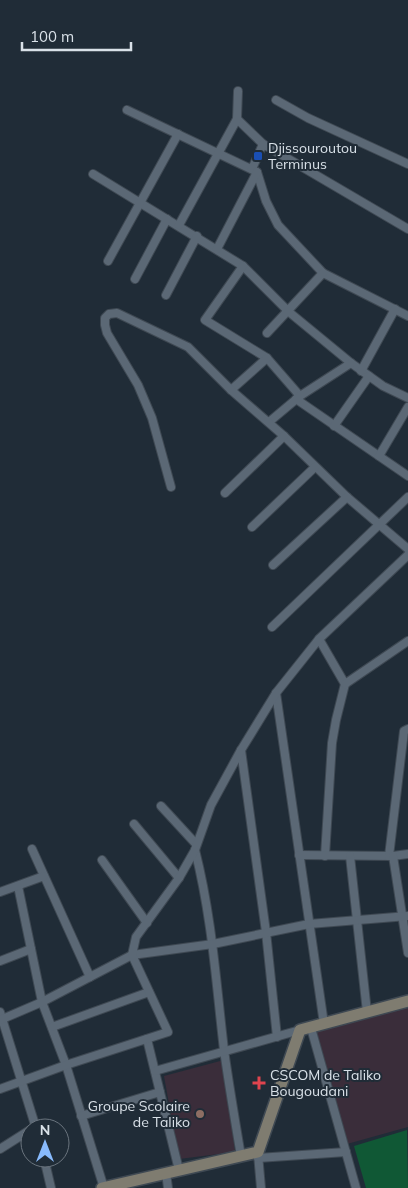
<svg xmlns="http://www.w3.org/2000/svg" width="408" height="1188" viewBox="0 0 408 1188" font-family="Mulish,sans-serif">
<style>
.education{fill:#3a2d3a}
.green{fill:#105835}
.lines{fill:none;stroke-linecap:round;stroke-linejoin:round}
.street-casing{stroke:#3f4953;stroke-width:10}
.secondary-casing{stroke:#3f4953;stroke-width:14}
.street{stroke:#5b6875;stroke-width:8}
.secondary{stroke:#7f7c70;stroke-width:11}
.transit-dot{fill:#1a4fb4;stroke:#202c37;stroke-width:2}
.health-dot{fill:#e0444e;stroke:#202c37;stroke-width:2}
.education-dot{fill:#8d6e63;stroke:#202c37;stroke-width:2}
.labels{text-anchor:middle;stroke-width:4;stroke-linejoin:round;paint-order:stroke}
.poi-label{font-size:14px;fill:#d9e1e8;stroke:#202c37;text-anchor:start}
</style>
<rect width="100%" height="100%" fill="#202c37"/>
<g class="education">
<path d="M408,1005V1127L347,1144L315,1032Z"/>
<path d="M224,1060L235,1152L179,1159L164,1076Z"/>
</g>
<path class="green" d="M407,1130L408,1188H366L354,1146Z"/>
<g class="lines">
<g class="street-casing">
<g id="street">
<path d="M276,100L308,118L408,164"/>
<path d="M127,110L257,172L266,201L278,225L323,273L408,316"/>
<path d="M237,119L263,144L408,229"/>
<path d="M252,169L263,144"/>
<path d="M93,174L243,266L289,312L351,363L383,386L408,398"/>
<path d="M179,225L237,119L238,91"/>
<path d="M217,249L257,172"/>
<path d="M108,261L178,134"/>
<path d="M243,266L205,320L267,358L300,396"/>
<path d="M135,279L167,219"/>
<path d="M166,295L197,236"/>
<path d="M267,333L323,273"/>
<path d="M361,371L395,309"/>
<path d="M231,390L267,358"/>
<path d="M296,399L408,476"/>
<path d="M269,422L300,396L351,363"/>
<path d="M334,426L369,376"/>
<path d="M379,456L408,407"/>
<path d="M171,487L152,418L138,385L107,333L105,325V318L109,314L117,313L188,347L231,390L284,436L347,497L408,549"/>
<path d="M225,493L284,436"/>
<path d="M252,527L315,467"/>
<path d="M273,565L347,497"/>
<path d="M272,627L408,497"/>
<path d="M319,639L345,684L336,720L332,743L325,856"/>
<path d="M345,684L408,641"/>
<path d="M276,693L324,1024"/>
<path d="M241,750L266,932L277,1037"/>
<path d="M161,806L196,844"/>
<path d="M134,824L179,878"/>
<path d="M32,849L90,977"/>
<path d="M195,850C212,917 216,982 224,1050C229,1085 235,1121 241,1156"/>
<path d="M299,855L393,856L408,854"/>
<path d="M350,856L367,1012"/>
<path d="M389,856L404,731L408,729"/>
<path d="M393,856L408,953"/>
<path d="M102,860L147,923"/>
<path d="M18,886L42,1002L66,1065L104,1188"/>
<path d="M0,892L44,876"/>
<path d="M0,961L31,949"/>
<path d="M0,1012L36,1128"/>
<path d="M0,1020L42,1002L132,955L213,944L309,924L408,916"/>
<path d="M52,1027L149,992"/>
<path d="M311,1028L356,1188"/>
<path d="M147,1039L179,1170"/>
<path d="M155,1071L300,1030"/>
<path d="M0,1089L66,1065L168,1032L132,955L136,937L179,878L195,850L211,805L241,750L276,693L319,639L408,555"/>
<path d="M81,1116L160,1092"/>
<path d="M0,1149L30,1130"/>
<path d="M258,1154L261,1188"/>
<path d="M44,1158L51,1188"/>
<path d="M258,1158L346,1152"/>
<path d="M166,1173L168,1188"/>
</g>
</g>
<g class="secondary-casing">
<path id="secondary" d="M102,1188L258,1152L300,1030L408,1001"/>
</g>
<use href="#street" class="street"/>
<use href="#secondary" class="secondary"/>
</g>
<rect class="transit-dot" x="253" y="151" width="10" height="10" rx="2.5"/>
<path class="health-dot" d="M256.5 1075.5h5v5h5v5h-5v5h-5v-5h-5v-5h5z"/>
<circle class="education-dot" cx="200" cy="1114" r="5"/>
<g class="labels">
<g class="poi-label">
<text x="268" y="153">Djissouroutou<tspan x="268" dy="16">Terminus</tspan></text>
<text x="270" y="1080">CSCOM de Taliko<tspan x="270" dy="16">Bougoudani</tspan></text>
<text x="190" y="1111" text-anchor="end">Groupe Scolaire<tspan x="190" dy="16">de Taliko</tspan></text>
</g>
</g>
<g transform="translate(45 1143)"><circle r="24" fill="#202c37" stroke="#6a747e"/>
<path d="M0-4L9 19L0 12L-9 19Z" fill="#88bafc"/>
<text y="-8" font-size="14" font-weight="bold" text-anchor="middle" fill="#d9e1e8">N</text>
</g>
<path d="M22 42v8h109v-8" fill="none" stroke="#d9e1e8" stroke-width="2.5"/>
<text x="30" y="42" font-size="15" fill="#d9e1e8" stroke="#202c37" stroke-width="4" paint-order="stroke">100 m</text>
</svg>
